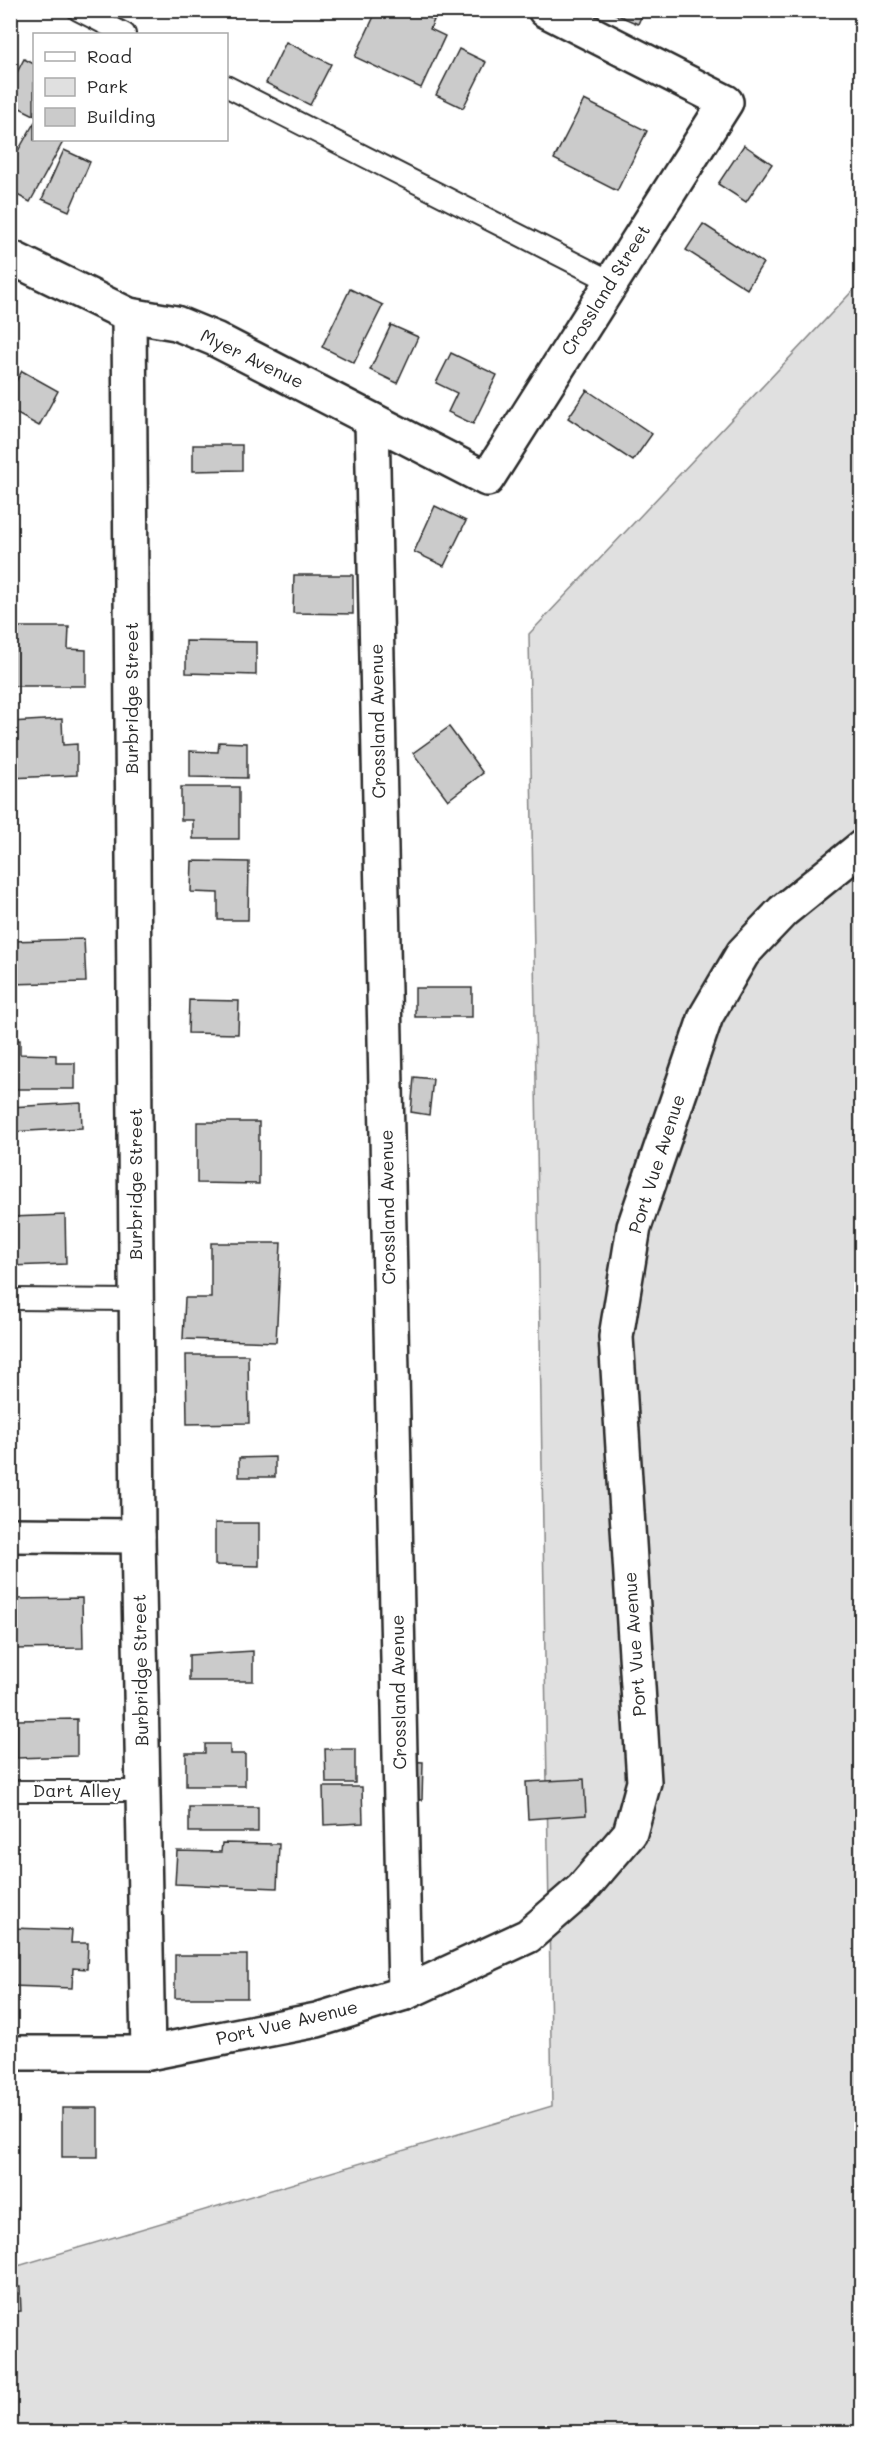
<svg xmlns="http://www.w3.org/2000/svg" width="872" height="2443" viewBox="0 0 872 2443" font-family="Mali,sans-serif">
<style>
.green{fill:#e0e0e0;stroke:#868686;stroke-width:1.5}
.building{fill:#cbcbcb;stroke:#2b2b2b;stroke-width:1.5}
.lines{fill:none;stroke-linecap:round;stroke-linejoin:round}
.service-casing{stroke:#2b2b2b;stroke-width:24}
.minor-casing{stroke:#2b2b2b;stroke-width:38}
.service{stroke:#fff;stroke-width:20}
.minor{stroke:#fff;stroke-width:33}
.labels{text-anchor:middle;stroke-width:4.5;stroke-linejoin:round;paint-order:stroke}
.street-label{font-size:18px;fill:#2b2b2b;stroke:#fff}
</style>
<rect width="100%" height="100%" fill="#fff"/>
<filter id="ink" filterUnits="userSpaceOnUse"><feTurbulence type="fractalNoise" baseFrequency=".0167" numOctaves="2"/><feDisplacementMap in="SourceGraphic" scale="12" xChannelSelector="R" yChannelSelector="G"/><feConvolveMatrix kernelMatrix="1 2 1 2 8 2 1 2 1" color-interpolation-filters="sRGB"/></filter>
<g filter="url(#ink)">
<path class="green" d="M861,282V2432H11V2268L552,2106L529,634Z"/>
<g class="building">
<path d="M377,10H389L401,16L404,10H414L434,20L430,29L445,36L421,88L355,57Z"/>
<path d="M606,10H644L638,24Z"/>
<path d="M286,42L331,64L310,105L266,83Z"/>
<path d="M459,49L486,62L463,108L436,95Z"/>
<path d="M24,59L34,64V115L10,103V86Z"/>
<path d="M584,100L647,131L617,191L554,159Z"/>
<path d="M34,123V140H64L30,202L10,191V165Z"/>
<path d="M744,145L772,164L746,202L718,184Z"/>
<path d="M64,150L90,162L69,211L42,199Z"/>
<path d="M703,224L763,263L747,289L686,250Z"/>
<path d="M350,289L383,305L354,363L322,347Z"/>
<path d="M391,325L418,337L397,383L370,370Z"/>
<path d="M451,353L497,375L473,424L448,412L457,393L436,383Z"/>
<path d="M22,371L58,391L39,426L10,410V391Z"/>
<path d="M587,390L652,434L633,461L568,418Z"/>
<path d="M193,445H242V470L193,471Z"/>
<path d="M435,506L466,521L444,566L414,552Z"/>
<path d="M294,575H353V614L293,613Z"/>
<path d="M10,627H69L68,649L86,650V686H10Z"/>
<path d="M186,641L256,642V675L186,673Z"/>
<path d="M62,719L63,745L77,744V775L10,778V722Z"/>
<path d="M449,727L483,773L448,800L413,753Z"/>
<path d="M219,742L247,743V778L190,777V751L218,752Z"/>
<path d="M181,787H239V839H193V820H181Z"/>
<path d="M192,861L249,862L248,920H218V893L191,892Z"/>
<path d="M84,939L86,982L11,984L10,941Z"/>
<rect x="415" y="988" width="57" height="29"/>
<path d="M189,1000L239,1001L238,1034L188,1033Z"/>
<path d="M10,1040H20V1054L56,1055V1063H75V1089H10Z"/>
<path d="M414,1077L433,1079L429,1115L411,1112Z"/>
<path d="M81,1103L82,1128L10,1132V1107Z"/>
<path d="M197,1122H259V1184L197,1183Z"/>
<path d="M65,1215L66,1264L10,1266V1217Z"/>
<path d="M211,1243H281L276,1342L183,1339L185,1298H211Z"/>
<path d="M186,1355H248L249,1423L187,1424Z"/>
<path d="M275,1457V1477H239V1458Z"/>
<path d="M215,1523H259V1566L215,1565Z"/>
<path d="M82,1598L83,1648L13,1649L12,1599Z"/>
<path d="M253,1651V1681H189V1655Z"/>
<path d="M77,1719V1756L17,1758V1720Z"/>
<path d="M205,1744H230V1754H245V1786H186V1753H205Z"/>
<path d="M325,1749H355V1783H326Z"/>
<path d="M404,1761L423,1762L422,1800L403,1799Z"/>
<path d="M584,1779L586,1815L528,1819L526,1782Z"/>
<path d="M323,1787H362L363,1823L324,1825Z"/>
<rect x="189" y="1807" width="69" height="25"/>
<path d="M222,1843L279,1844L277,1888L175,1884L177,1851L221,1852Z"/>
<path d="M12,1928L72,1930L71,1943H88L87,1969L73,1968L72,1988L11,1986Z"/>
<rect x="175" y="1955" width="72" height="43"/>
<rect x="62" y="2108" width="36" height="49"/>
<path d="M10,2287H20L21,2311L10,2312Z"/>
</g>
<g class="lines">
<g class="service-casing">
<g id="service">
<path d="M78,10L125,34"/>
<path d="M226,86L612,282"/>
<path d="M10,1299L137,1300"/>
<path d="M10,1791H144"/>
</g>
</g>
<g class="minor-casing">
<g id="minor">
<path d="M10,257L129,315L176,323L215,339L487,479L726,102L545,10"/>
<path d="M129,315L138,1536L148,2053"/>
<path d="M372,420L405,1993"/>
<path d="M10,1535L138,1536"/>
<path d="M10,2053H148L317,2020L405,1993L528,1936L582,1889L630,1833L644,1782L616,1337L634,1227L706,1016L743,953L783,911L862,847"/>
</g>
</g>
<use href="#service" class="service"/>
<use href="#minor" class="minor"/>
</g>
</g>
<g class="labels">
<g class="street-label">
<text transform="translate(606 290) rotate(-58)" y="6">Crossland Street</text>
<text transform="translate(252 359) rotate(26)" y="6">Myer Avenue</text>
<text transform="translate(132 698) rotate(-90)" y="6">Burbridge Street</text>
<text transform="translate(378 721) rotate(-91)" y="6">Crossland Avenue</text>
<text transform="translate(657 1164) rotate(-72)" y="6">Port Vue Avenue</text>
<text transform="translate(136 1184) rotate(-90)" y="6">Burbridge Street</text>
<text transform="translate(388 1207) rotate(-91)" y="6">Crossland Avenue</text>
<text transform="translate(635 1644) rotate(-94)" y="6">Port Vue Avenue</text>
<text transform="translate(141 1670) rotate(-91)" y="6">Burbridge Street</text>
<text transform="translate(399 1692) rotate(-91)" y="6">Crossland Avenue</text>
<text x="77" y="1797">Dart Alley</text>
<text transform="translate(287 2023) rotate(-13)" y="6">Port Vue Avenue</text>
</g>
</g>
<rect width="872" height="2443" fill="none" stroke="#fff" stroke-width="36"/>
<rect x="18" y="18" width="836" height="2407" fill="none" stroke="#2b2b2b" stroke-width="2" filter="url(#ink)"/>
<rect x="33" y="33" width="195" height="108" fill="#ffffff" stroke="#aaaaaa" stroke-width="1.5"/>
<rect x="45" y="52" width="30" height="9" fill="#ffffff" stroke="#aaaaaa" stroke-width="1.5"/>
<text x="87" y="63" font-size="18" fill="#2b2b2b">Road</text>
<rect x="45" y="78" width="30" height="18" fill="#e0e0e0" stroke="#aaaaaa" stroke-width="1.5"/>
<text x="87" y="93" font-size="18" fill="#2b2b2b">Park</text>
<rect x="45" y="108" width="30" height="18" fill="#cbcbcb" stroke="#aaaaaa" stroke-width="1.5"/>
<text x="87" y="123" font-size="18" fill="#2b2b2b">Building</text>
</svg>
